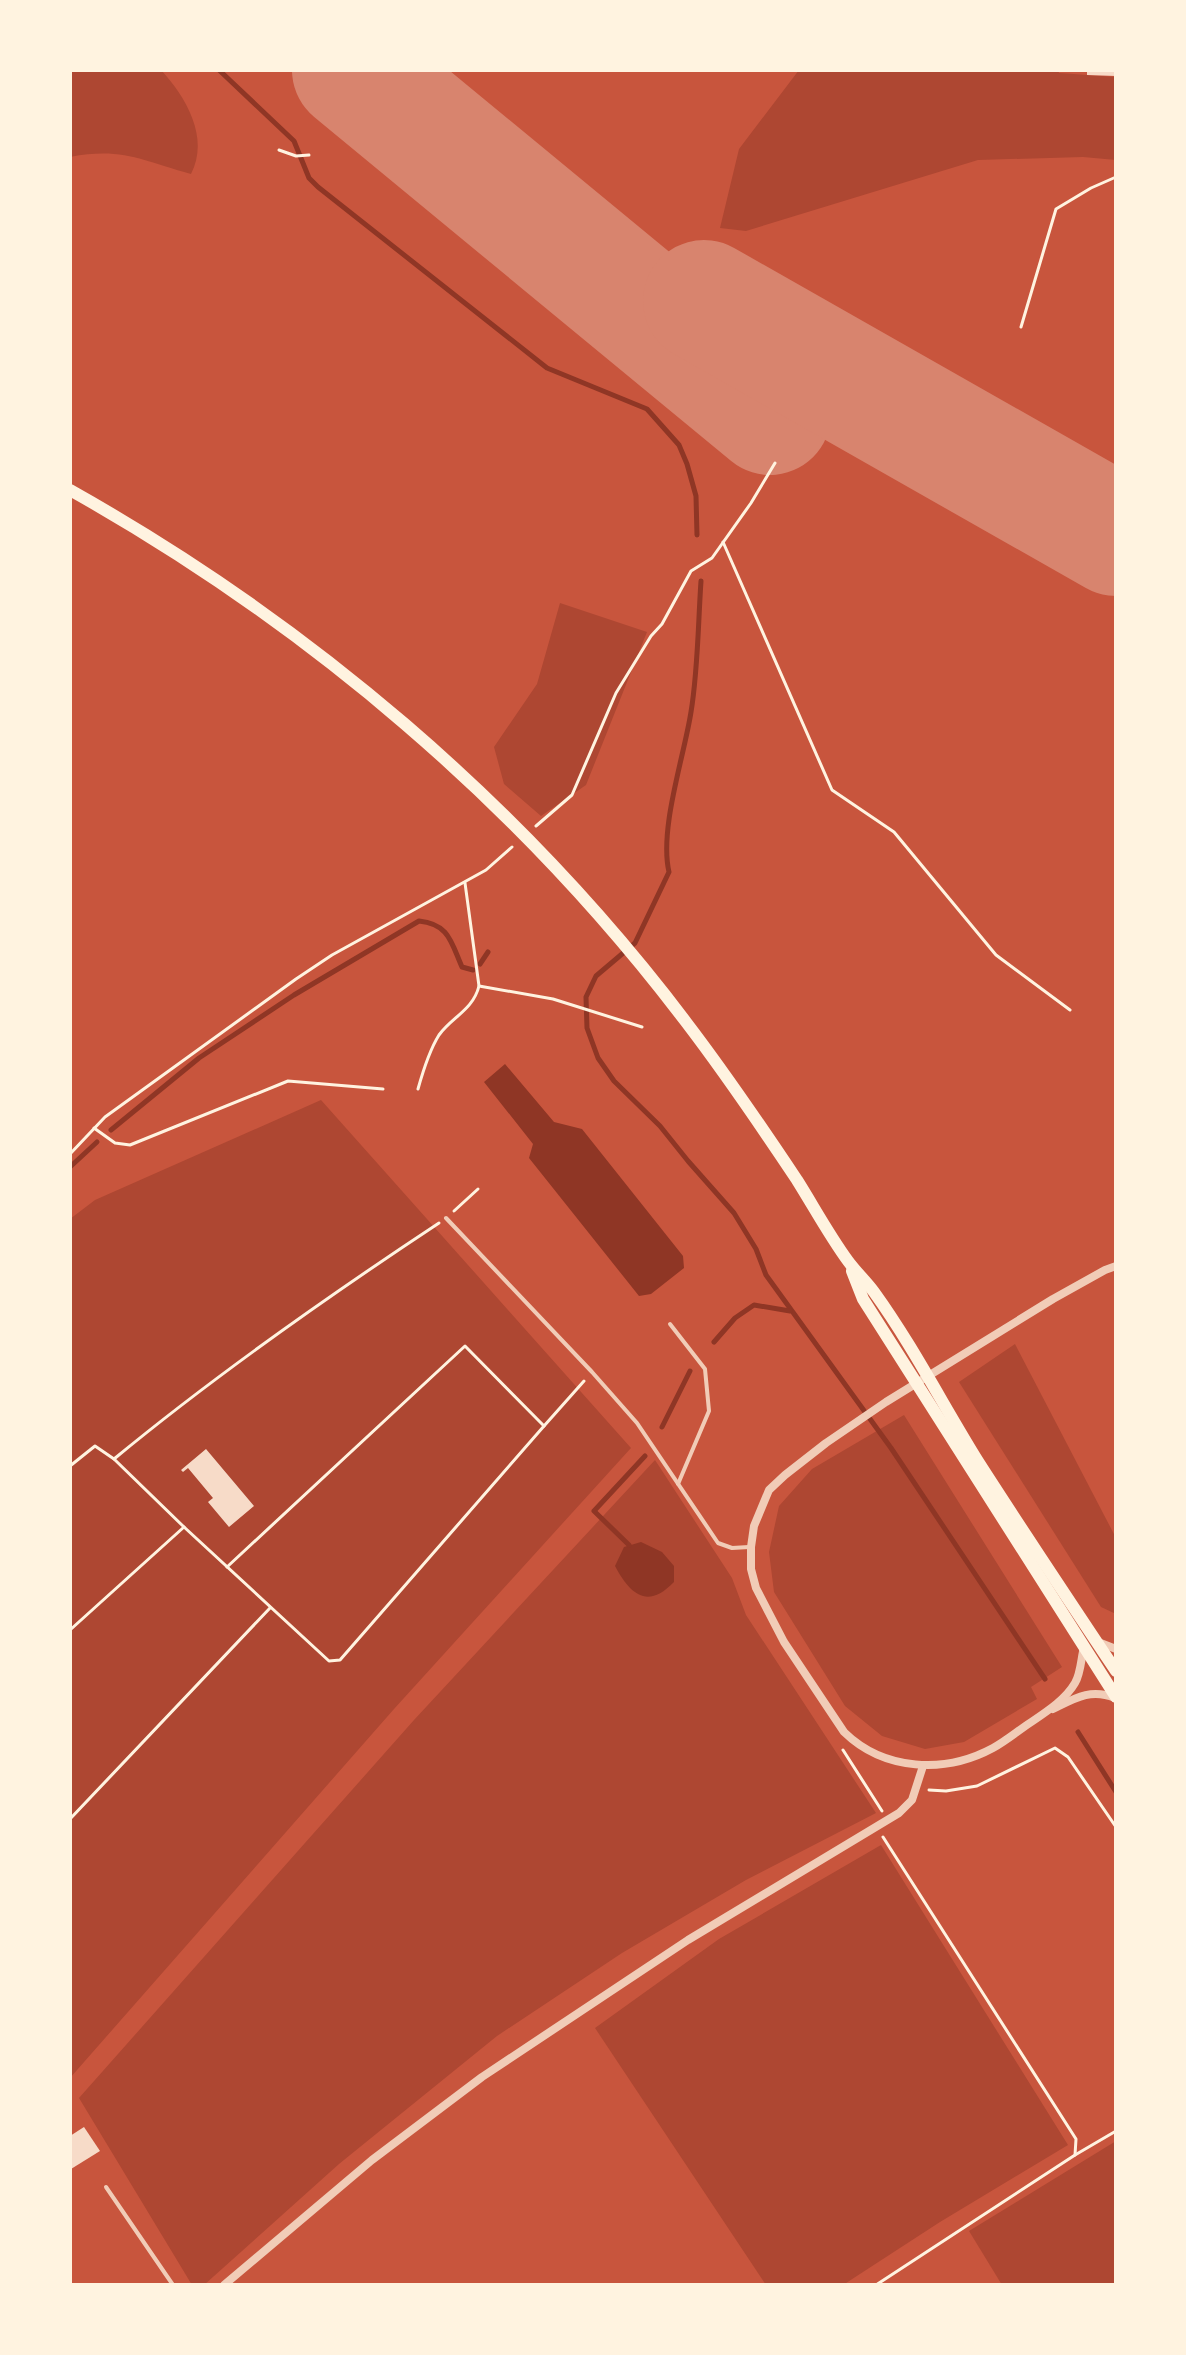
<svg xmlns="http://www.w3.org/2000/svg" width="1186" height="2355" viewBox="0 0 1186 2355" font-family="Montserrat,sans-serif">
<style>
.green{fill:#ae4732}
.water{fill:#8f3625}
.lines{fill:none;stroke-linecap:round;stroke-linejoin:round}
.stream{stroke:#8f3625;stroke-width:5}
.runway{stroke:#d8846e;stroke-width:122}
.building{fill:#f7dbc8}
.path{stroke:#fff3e0;stroke-width:3}
.service{stroke:#f1ccb7;stroke-width:4}
.minor{stroke:#f1ccb7;stroke-width:8}
.primary{stroke:#fff3e0;stroke-width:12}
</style>
<rect width="100%" height="100%" fill="#c8553d"/>
<g class="green">
<path d="M70,70H161C186,97 210,138 191,174C142,161 123,147 70,157Z"/>
<path d="M799,70H1058L1059,73L1116,77V160L1083,157L978,160L746,231L720,228L739,149Z"/>
<path d="M560,603L647,632L586,785L541,816L504,784L494,747L537,684Z"/>
<path d="M321,1100L631,1448L394,1709L70,2078V1219L95,1200Z"/>
<path d="M1015,1344L1116,1538V1614L1101,1607L959,1382Z"/>
<path d="M904,1415L1062,1667L1031,1687L1037,1699L964,1742L925,1749L882,1736L845,1706L774,1592L769,1552L779,1506L812,1469Z"/>
<path d="M655,1460L732,1578L746,1615L876,1813L746,1880L622,1953L497,2036L339,2164L204,2285H192L79,2098L414,1720Z"/>
<path d="M881,1845L1068,2145L940,2222L843,2285H766L595,2028L719,1939Z"/>
<path d="M1116,2141V2285H1002L969,2231Z"/>
</g>
<g class="water">
<path d="M505,1064L554,1122L582,1129L683,1256L684,1268L651,1294L639,1296L529,1158L533,1144L484,1082Z"/>
<path d="M641,1542L662,1552L674,1566V1582C647,1610 630,1594 615,1566L624,1547Z"/>
</g>
<g class="lines">
<g class="stream">
<path d="M219,70L294,141L309,178L318,187L547,368L647,409L679,445L687,464L696,496L697,535"/>
<path d="M701,581C698,625 698,670 691,712C684,757 659,829 669,872L635,943L596,976L586,997L587,1028L598,1058L614,1081L660,1126L688,1161L734,1213L756,1249L766,1275L891,1448L1045,1679"/>
<path d="M480,964L488,952"/>
<path d="M111,1130L199,1058L294,995L419,921C449,924 451,942 462,967L473,970"/>
<path d="M70,1167L97,1142"/>
<path d="M714,1342L735,1318L754,1305L790,1311"/>
<path d="M662,1427L690,1371"/>
<path d="M629,1545L594,1511L645,1456"/>
<path d="M1078,1732L1116,1792"/>
</g>
<g class="runway">
<path d="M353,70L770,414"/>
<path d="M704,301L1116,535"/>
</g>
</g>
<g class="building">
<path d="M1087,70H1116V76L1087,75Z"/>
<path d="M206,1449L254,1506L229,1527L208,1502L213,1498L188,1468L183,1472L181,1470Z"/>
<path d="M84,2127L100,2151L71,2169L70,2136Z"/>
</g>
<g class="lines">
<g class="path">
<path d="M279,150L296,156L309,155"/>
<path d="M1021,327L1056,209L1091,188L1116,177"/>
<path d="M723,542L832,790L894,832L996,955L1070,1010"/>
<path d="M536,826L572,795L616,693L651,636L662,624L691,571L712,558L751,503L775,463"/>
<path d="M465,883L479,986"/>
<path d="M418,1089C423,1071 429,1051 439,1035C452,1017 473,1010 479,986L553,999L642,1027"/>
<path d="M94,1128L115,1143L130,1145L288,1081L383,1089"/>
<path d="M70,1154L105,1117L296,979L332,955L486,870L512,847"/>
<path d="M454,1211L478,1189"/>
<path d="M114,1459L184,1527"/>
<path d="M70,1466L95,1446L114,1459C217,1374 327,1297 439,1223"/>
<path d="M227,1567L465,1346L544,1426L584,1381"/>
<path d="M70,1630L184,1527L329,1661L340,1660L544,1426"/>
<path d="M843,1750L882,1811"/>
<path d="M929,1790L946,1791L977,1786L1055,1748L1068,1757L1116,1827"/>
<path d="M70,1819L270,1608"/>
<path d="M1075,2155L1116,2131"/>
<path d="M876,2285L1075,2155L1076,2139L883,1837"/>
</g>
<g class="service">
<path d="M446,1218L592,1372L637,1423L718,1543L732,1548L749,1547"/>
<path d="M670,1324L705,1369L709,1411L678,1484"/>
<path d="M106,2187L173,2285"/>
</g>
<g class="minor">
<path d="M1098,1642L1116,1649"/>
<path d="M1084,1647C1081,1658 1081,1673 1075,1683C1064,1702 1041,1715 1024,1727C1014,1734 1004,1742 993,1748C945,1774 884,1771 844,1732L784,1642L756,1588L751,1569V1547L754,1526L769,1490L785,1475L826,1443L886,1402L1053,1299L1105,1270L1116,1266"/>
<path d="M1053,1709C1075,1698 1091,1688 1115,1698"/>
<path d="M224,2285L372,2160L482,2077L688,1940L899,1813L912,1800L923,1766"/>
</g>
<g class="primary">
<path d="M70,490C307,623 521,804 686,1022C725,1073 761,1126 797,1180C814,1207 829,1235 848,1261C856,1272 866,1281 874,1292C913,1346 944,1407 979,1463C1024,1533 1070,1602 1116,1671"/>
<path d="M852,1271L863,1299L1116,1697"/>
</g>
</g>
<rect width="1186" height="2355" fill="none" stroke="#fff3e0" stroke-width="144"/>
</svg>
